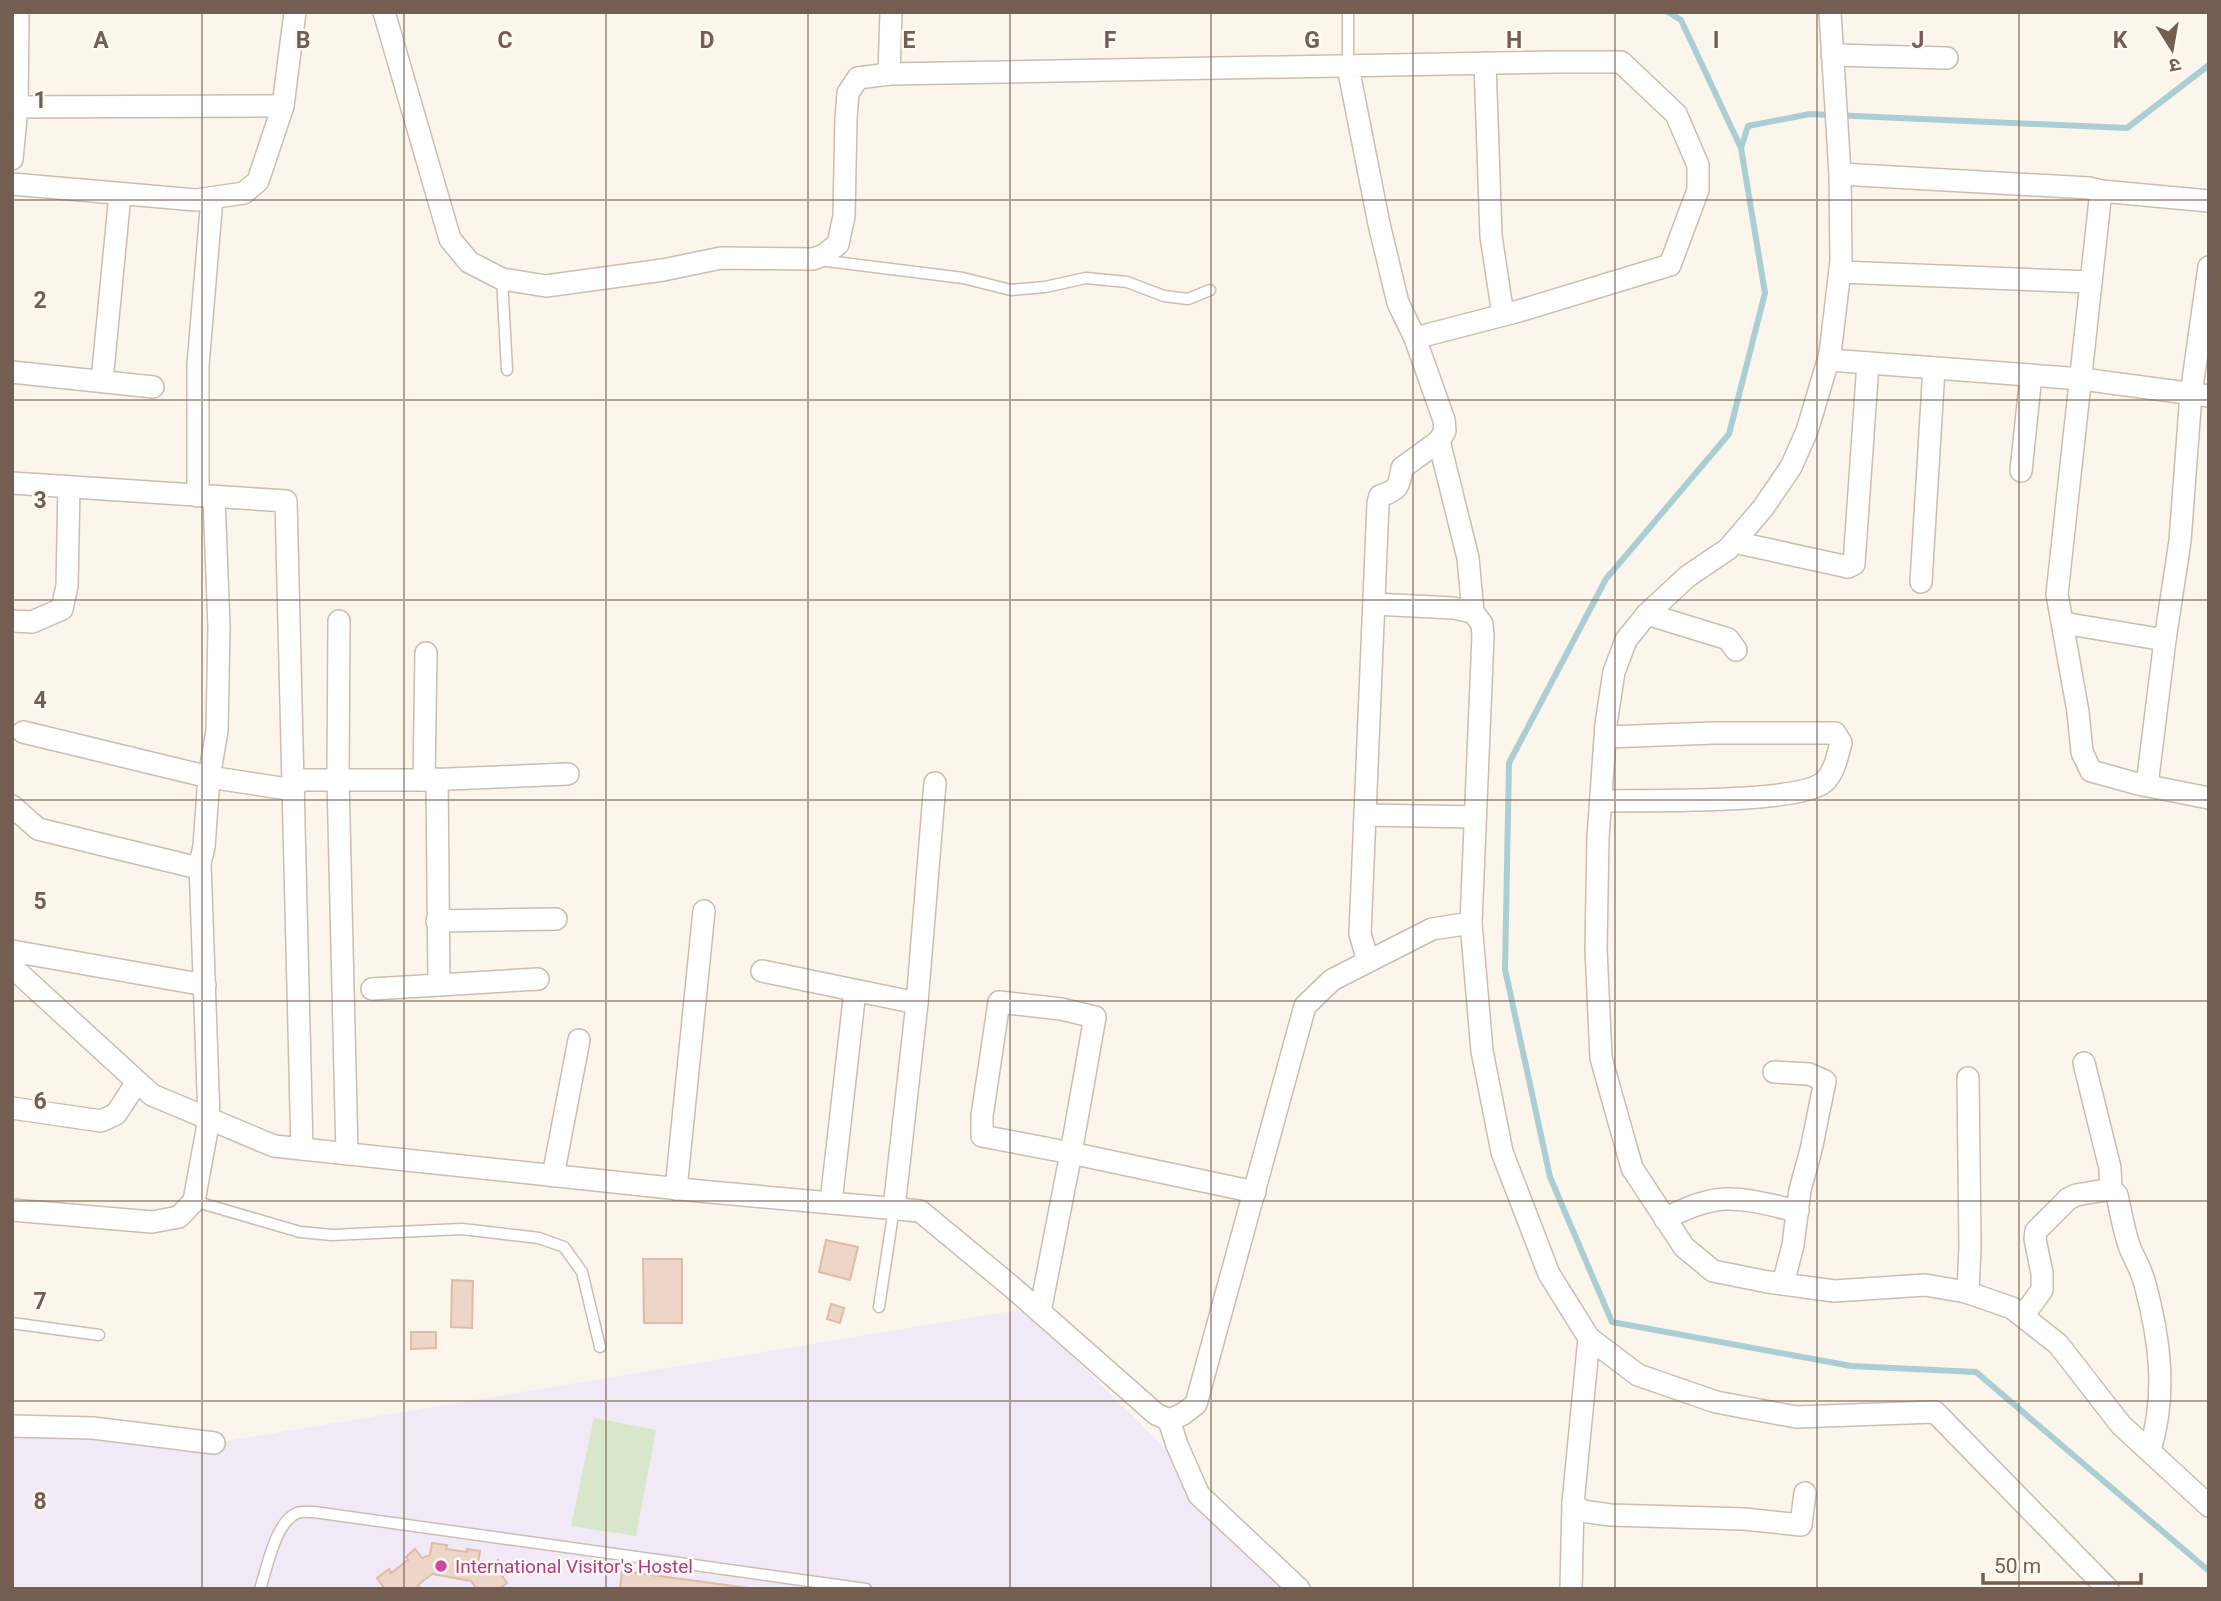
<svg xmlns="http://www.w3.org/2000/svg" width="2221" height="1601" viewBox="0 0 2221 1601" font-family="Roboto,'Noto Sans Devanagari',sans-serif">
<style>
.education{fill:#f2e9f7}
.green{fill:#d8e7cc}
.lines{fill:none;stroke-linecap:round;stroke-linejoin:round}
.stream{stroke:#aaced3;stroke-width:6}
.building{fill:#edd5c7;stroke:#debca9;stroke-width:2}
.lane-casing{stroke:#ccbdb3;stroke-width:13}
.street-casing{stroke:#ccbdb3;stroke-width:24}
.lane{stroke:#fff;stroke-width:10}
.street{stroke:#fff;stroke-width:21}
.grid{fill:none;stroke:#745d51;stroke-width:2;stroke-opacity:0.55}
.hotel-dot{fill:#d1479c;stroke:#fdf9f3;stroke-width:2.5}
.labels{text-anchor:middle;stroke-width:5;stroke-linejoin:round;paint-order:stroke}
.hotel-label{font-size:19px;fill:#b23c85;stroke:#fdf9f3;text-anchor:start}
.grid-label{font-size:23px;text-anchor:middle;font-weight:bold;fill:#745d51;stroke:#fdf9f3;stroke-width:5;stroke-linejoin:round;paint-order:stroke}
</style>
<rect width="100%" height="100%" fill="#fbf5ec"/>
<path class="education" d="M1024,1309L1308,1589H12V1428L214,1443Z"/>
<path class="green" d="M594,1418L656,1430L636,1536L571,1526Z"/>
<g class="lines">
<g class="stream">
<path d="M1668,12L1681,20L1741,148L1765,293L1729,434L1606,579L1509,763L1505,969L1550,1177L1612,1322L1851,1366L1976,1372L2209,1571"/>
<path d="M1741,148L1748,126L1810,114L2127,128L2209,65"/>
</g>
</g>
<g class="building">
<path d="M826,1240L858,1247L850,1280L819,1272Z"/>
<path d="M643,1259H682V1323H644Z"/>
<path d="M452,1280L473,1281L472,1328L451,1327Z"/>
<path d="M831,1304L844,1308L840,1323L827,1319Z"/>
<path d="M411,1332H436V1348L411,1349Z"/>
<path d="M432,1543L447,1545L446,1549L467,1552V1549L480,1551L478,1563L486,1569L498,1560L505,1570L500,1573L507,1583L499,1589H477L471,1581L432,1574L418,1585L420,1589H385L377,1578L389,1569L391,1573L408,1560L406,1557L415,1549L422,1558L430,1555Z"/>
<path d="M622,1571L756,1589H620Z"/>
</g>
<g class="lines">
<g class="lane-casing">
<g id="lane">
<path d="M1348,12V67"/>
<path d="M819,260L963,278L1011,290L1045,287L1086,278L1127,282L1164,296L1188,299L1210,290"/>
<path d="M502,279L507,370"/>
<path d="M194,1201L300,1232L332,1235L462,1229L539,1238L564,1247L582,1272L600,1347"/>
<path d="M879,1307L894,1208"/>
<path d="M12,1323L99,1335"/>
<path d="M260,1589C267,1569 275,1522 297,1513C301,1511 309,1512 314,1512L866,1589"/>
</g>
</g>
<g class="street-casing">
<g id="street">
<path d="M384,12L450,239L469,262L502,279L546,286L663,270L721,258L813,259L824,255L838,244L844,216L846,119L848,93L858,78L889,74L1556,62H1621L1676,114L1698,165V190L1670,265L1519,311L1415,338L1398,303L1379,224L1348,67"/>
<path d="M1830,12L1840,174L1841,261L1830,354L1807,431L1791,467L1763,508L1728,549L1688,576L1647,614L1626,640L1614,672L1606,724L1598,838L1596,949L1601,1058L1632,1168L1684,1247L1713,1271L1768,1282L1834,1291L1925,1285L1966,1292L2012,1308L2058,1344L2121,1425L2209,1506"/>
<path d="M1832,55L1947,58"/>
<path d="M1485,63L1491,236L1503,315"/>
<path d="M889,74L891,12"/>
<path d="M12,107L283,106L295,12"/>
<path d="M12,159L17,107L18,12"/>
<path d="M1840,174L2089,188L2101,191L2057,594L2078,712L2082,752L2091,771L2138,784L2209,798"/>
<path d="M12,184L196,200L244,193L258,181L283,106"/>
<path d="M2101,191L2209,201"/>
<path d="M1840,272L2091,282"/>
<path d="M1829,360L2082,379L2209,396"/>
<path d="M12,372L153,387"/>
<path d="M102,381L120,194"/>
<path d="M1439,441L1468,558L1473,612"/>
<path d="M2021,471L2031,375"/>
<path d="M12,483L286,501L302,1149"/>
<path d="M198,496V365L212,198"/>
<path d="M1734,542L1848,567L1854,564L1868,363"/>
<path d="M1921,582L1934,368"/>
<path d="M1374,604L1453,608L1473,612L1482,624L1483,636L1471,923"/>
<path d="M1647,614L1728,639L1736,650"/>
<path d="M12,621L32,622L62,609L67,586L69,487"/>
<path d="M339,621L338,780L347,1154"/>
<path d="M2063,623L2165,640L2147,785"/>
<path d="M2165,640L2180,541L2191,394L2209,267"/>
<path d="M23,732L209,777L294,790"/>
<path d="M437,779L439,985"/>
<path d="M294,780H424L568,774"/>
<path d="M424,780L426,653"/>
<path d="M1601,801C1641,800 1799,804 1824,782C1835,772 1837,756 1841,743L1835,733H1714L1606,737"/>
<path d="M12,806L38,829L190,866L200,863L204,847L209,777L217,731L219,627L214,497"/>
<path d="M1365,815L1475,817"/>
<path d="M437,921L556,919"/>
<path d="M12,951L205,985"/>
<path d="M1368,961L1360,934L1378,503L1380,496C1398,490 1399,487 1402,468L1439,441L1445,431L1444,420L1415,338"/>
<path d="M12,967L152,1095L274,1146L699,1191L920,1211L1012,1287L1156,1414L1169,1420L1183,1414L1196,1404L1305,1006L1332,980L1432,929L1471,923L1482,1051L1502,1152L1549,1274L1589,1338L1638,1375L1716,1402L1796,1417L1935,1412L2108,1589"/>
<path d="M762,971L917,1003"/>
<path d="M372,989L538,979"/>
<path d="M999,1002L1061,1009L1095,1017L1071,1153L982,1136V1116Z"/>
<path d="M2084,1063L2110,1168L2111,1189"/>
<path d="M1774,1072L1809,1074L1825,1081L1811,1150L1800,1190L1793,1245L1783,1284"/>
<path d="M1968,1078L1970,1246L1968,1293"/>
<path d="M12,1108L101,1121L116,1114L137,1082"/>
<path d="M553,1176L579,1040"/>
<path d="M676,1189L704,911"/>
<path d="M831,1202L855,991"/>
<path d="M894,1208L917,1003L935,783"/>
<path d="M12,1210L152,1222L179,1217L194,1201L209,1119L200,863"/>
<path d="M1665,1219C1721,1189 1739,1198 1798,1211"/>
<path d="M1040,1312L1071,1153L1255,1192"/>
<path d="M2023,1316L2042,1290V1273L2035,1239L2036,1231L2068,1199L2076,1195L2111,1189L2117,1195C2121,1213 2124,1232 2130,1248C2135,1260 2142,1271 2145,1284C2160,1340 2167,1395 2150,1450"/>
<path d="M1589,1338L1573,1503L1582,1511L1610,1515L1744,1519L1801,1525L1805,1493"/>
<path d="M1169,1420L1177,1445L1199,1495L1299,1589"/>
<path d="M12,1426L93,1428L214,1443"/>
<path d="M1571,1589L1573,1503"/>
</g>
</g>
<use href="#lane" class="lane"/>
<use href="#street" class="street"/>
</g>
<path class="grid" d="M202,12V1589M404,12V1589M606,12V1589M808,12V1589M1010,12V1589M1211,12V1589M1413,12V1589M1615,12V1589M1817,12V1589M2019,12V1589M12,200H2209M12,400H2209M12,600H2209M12,800H2209M12,1001H2209M12,1201H2209M12,1401H2209"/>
<circle class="hotel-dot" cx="441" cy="1566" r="7"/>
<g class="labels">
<g class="hotel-label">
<text x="455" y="1573">International Visitor's Hostel</text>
</g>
</g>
<g class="grid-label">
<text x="101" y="48">A</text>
<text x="303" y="48">B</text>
<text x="505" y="48">C</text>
<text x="707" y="48">D</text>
<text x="909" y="48">E</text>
<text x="1110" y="48">F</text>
<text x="1312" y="48">G</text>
<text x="1514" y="48">H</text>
<text x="1716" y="48">I</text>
<text x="1918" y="48">J</text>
<text x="2120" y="48">K</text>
<text x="40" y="108">1</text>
<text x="40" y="308">2</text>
<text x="40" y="508">3</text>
<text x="40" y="708">4</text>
<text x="40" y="909">5</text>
<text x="40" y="1109">6</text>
<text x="40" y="1309">7</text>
<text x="40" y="1509">8</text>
</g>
<rect width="2221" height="1601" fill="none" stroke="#745d51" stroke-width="28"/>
<g transform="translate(2172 49) rotate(169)" stroke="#fdf9f3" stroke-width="5" paint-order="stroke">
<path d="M0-5L12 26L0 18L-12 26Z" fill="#745d51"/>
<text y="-10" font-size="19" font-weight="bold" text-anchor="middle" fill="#745d51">उ</text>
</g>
<path d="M1983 1573v10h158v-10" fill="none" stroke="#745d51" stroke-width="3.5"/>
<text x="1994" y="1573" font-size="21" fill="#745d51" stroke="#fdf9f3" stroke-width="5" paint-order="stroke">50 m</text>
</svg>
